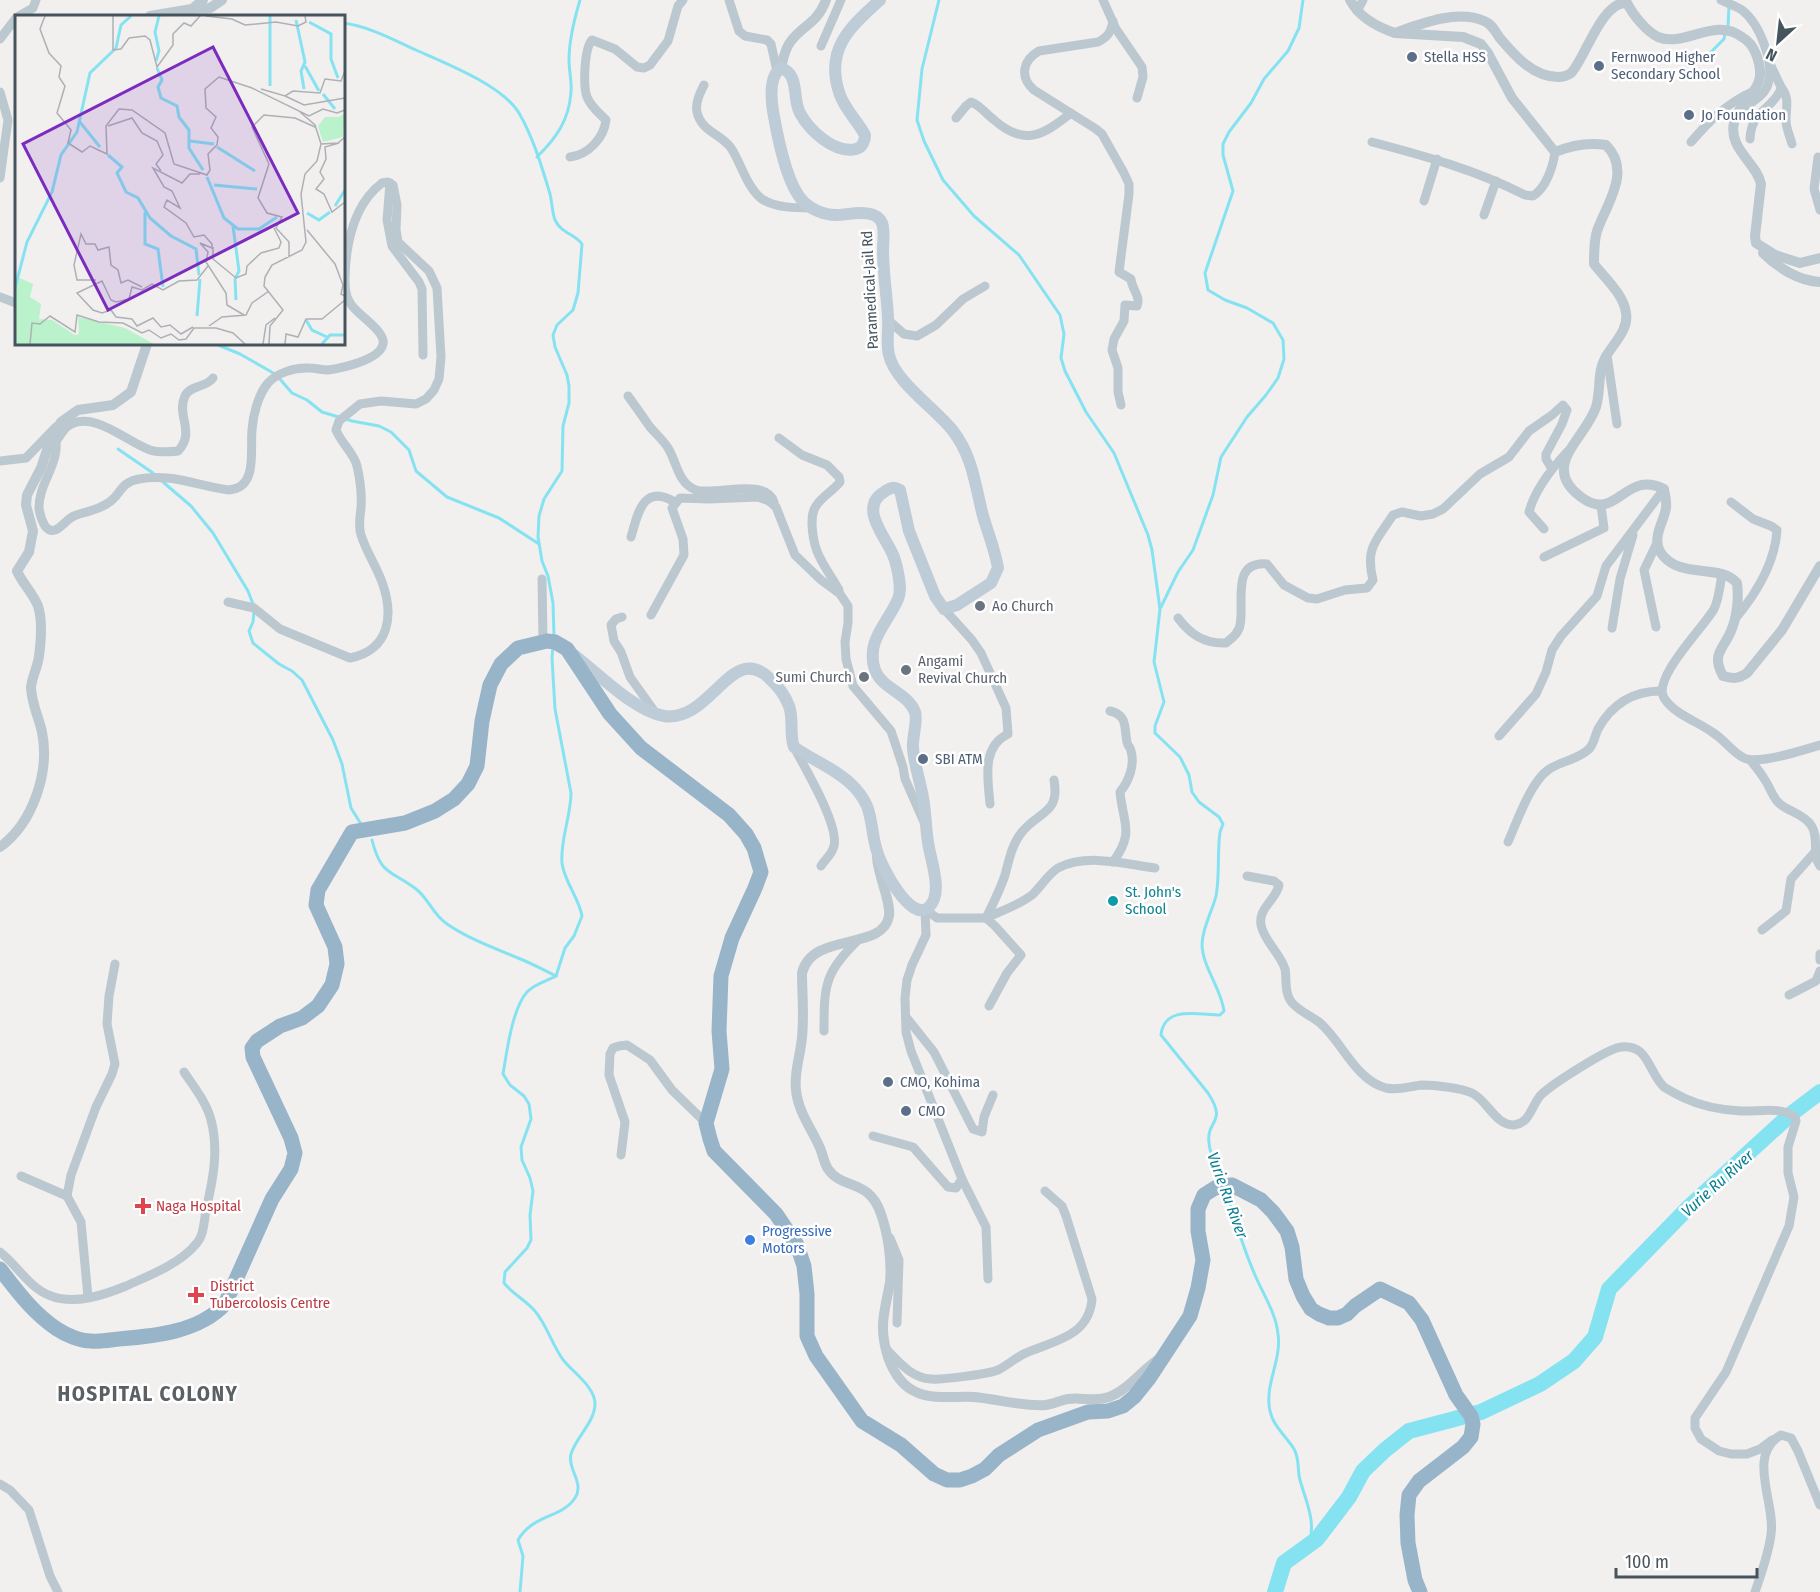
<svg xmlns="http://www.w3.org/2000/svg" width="1820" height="1592" viewBox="0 0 1820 1592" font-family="'Fira Sans Condensed',sans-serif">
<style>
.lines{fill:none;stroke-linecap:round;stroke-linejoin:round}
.stream{stroke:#85e3f1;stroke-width:3}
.river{stroke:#85e3f1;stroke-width:16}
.minor{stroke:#bcc8cf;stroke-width:9}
.tertiary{stroke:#bcc8cf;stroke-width:10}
.secondary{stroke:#beccd7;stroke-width:12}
.trunk{stroke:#98b4c8;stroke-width:15}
.service-dot{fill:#5c6f8a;stroke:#fff;stroke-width:2}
.worship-dot{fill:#6b7280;stroke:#fff;stroke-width:2}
.culture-dot{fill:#0f9aa8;stroke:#fff;stroke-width:2}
.health-dot{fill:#e0444e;stroke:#fff;stroke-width:2}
.shop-dot{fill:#3f7fe0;stroke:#fff;stroke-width:2}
.labels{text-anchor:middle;stroke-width:5;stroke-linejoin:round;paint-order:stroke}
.service-label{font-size:15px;fill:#4e5e75;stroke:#fff;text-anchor:start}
.street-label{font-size:15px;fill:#46545d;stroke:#fff}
.worship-label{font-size:15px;fill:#5b616d;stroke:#fff;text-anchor:start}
.culture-label{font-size:15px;fill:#0d838f;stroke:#fff;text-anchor:start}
.health-label{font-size:15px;fill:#be3a42;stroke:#fff;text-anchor:start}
.shop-label{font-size:15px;fill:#366cbe;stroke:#fff;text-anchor:start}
.water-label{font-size:16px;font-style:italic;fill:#078092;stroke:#fff}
.district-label{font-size:21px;font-weight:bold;letter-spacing:1.5px;fill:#5b6064;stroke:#fff}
.inset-river{fill:none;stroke:#85e3f1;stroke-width:3}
.inset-road{fill:none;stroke:#adb1b5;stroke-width:1.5}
.view{fill:#7b2cbf;fill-opacity:0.15;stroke:#7b2cbf;stroke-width:3}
.inset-edge{fill:none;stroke:#46545d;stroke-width:3}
</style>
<rect width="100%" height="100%" fill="#f2efef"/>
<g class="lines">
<g class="stream">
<path d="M939,0L922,69L917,120L924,141L943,180L974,216L1019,255L1060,315L1064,334L1061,358L1065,371L1086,412L1114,453L1148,535L1152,550L1160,609L1154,662L1164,702L1155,726V733L1180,757L1189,775L1192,792L1199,802L1219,817L1223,824L1220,832C1217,853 1220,875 1216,896C1212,912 1202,928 1202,945C1203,968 1221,988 1224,1011L1220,1015C1199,1015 1164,1005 1161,1035L1208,1093C1228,1124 1206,1119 1209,1143C1210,1156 1217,1169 1222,1181"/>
<path d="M344,23C370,27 392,39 416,50C445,63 502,85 519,113C533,137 542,167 550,194C552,202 552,212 555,220C561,233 575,234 582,244L578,293L573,310L557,325L553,335L555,347L567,375L569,386V403L563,426L562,471L544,499L539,516L538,537L542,561L548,576L553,603L554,636"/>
<path d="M1728,28L1729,5"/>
<path d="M1707,56L1724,39L1725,34"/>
<path d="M537,157C556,138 569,121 571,92C572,82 569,71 569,60C569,39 574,20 580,0"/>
<path d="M218,345L240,354L275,374"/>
<path d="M279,378L292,393L307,400L322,412L352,421L379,426L391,432L409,450L416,471L447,497L499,518L539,544"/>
<path d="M118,449L153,473"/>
<path d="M163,482L191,506L213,533L248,591L253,604"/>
<path d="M1161,607L1178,572L1193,550L1213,495L1221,457L1247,417L1266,395L1278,378L1284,359L1283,340L1273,323L1247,308L1225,300L1208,290L1205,273L1233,191L1223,155V144L1229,132L1251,103L1264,79L1288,51L1299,28L1303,0"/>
<path d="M254,611L253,622L249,631L253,643L279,664L292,671L302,680L333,740L342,764L351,808L361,824"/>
<path d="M372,840C381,876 391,870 416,889C429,899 433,915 447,924C469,939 494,948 518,958C531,963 544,970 556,976"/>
<path d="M1226,1192C1235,1220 1243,1248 1255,1275C1263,1294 1276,1313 1278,1334C1282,1360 1264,1385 1270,1411C1273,1426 1286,1436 1294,1449C1300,1460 1297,1469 1300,1480C1307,1505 1316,1520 1309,1547"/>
<path d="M520,1592L523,1556L518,1540C533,1514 562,1518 575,1498C585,1483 567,1469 571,1454C576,1437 594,1423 595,1405C596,1388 574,1373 564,1361C552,1346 547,1324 534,1310C525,1300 513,1294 504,1283L505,1272L527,1248L531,1240L530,1215L533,1191L530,1178L522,1160L521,1147L531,1119L529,1104L524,1096L510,1085L503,1074C507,1051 512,1009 527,992C534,984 547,981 556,976L565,948L574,936L582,916C579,898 564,881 562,863C560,840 571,816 571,793L555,709L552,658L553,646"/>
</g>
<path class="river" d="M1275,1592L1284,1563L1317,1539L1349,1497L1363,1471L1385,1450L1409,1431L1481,1412L1540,1384L1574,1361L1595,1337L1609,1289L1688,1208L1791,1114L1820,1092"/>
<g class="minor">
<path d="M729,0L739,31L745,36L767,40L771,44L777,71"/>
<path d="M1103,0L1116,29L1142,67L1143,77L1137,98"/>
<path d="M1721,0C1727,3 1736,6 1742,10C1760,24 1776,65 1767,87C1763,96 1752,103 1743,108"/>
<path d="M1357,11L1363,0"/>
<path d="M19,16L33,8L36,0"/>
<path d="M1113,21C1111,32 1108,37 1098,42L1039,51C1023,60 1019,77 1034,90L1096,129L1102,134L1124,173L1129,184V194L1119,272L1131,279C1132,290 1141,296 1137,306L1125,305L1124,321L1114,339L1112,350L1118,368V392L1121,405"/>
<path d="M0,39L16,18"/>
<path d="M821,46L841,0"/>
<path d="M704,85C700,93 695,103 697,112C701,131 721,134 731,148C741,163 747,188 762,199C775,208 797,208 812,208"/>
<path d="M1781,87C1790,98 1786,107 1786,120C1786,129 1790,136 1792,144"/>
<path d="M0,92L8,120L0,178"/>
<path d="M956,118L966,106L971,102C980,105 986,114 993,119C1024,147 1042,136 1071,113"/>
<path d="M1750,139C1751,111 1770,111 1780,91L1781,87L1771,66"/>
<path d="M1372,142C1425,156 1476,170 1525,195L1533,196C1546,188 1553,167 1555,152"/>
<path d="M1691,142C1710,120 1727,103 1754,91"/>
<path d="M570,157C588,155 604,138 606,120C599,113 591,107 587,97C583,86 584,49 592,40L615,49L637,67L644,68L650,65L668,41L678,6L683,0"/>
<path d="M1818,157L1814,189L1820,210"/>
<path d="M390,183L387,220L392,246L419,282L422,289L423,355"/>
<path d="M1424,201L1437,159"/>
<path d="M1484,215L1496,181"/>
<path d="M0,297L16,303"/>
<path d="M888,320L904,334L917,336L936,325L963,299L985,286"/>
<path d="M1607,355L1617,424"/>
<path d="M628,396C636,407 643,417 650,427C656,434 664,441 668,448C677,462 678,484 696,490C715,496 766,477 774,502"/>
<path d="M55,435C62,463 38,482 39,509C40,515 42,521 45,526C55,539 64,520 74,516C86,511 97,511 108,503C121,495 120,482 139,479C171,473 198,486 229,490C258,488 250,451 252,430C253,415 258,395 268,383C277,373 295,367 309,368C316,368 321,370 328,370C342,368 380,360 383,344C386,331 357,315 350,303C345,295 345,286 345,277C346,243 353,205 382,183L388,182L393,185L397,205L396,230L398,242L429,271L437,288L441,357L439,379L434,390L426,399L416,404L381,401L360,404L339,421L336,430C341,443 354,453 357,466C360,479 362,494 361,508C360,518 358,525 361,535C366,551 376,566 382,582C394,615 390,650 350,658L280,629L254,608L228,602"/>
<path d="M779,438L802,455L827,465L839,477L840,482C833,491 822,496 816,506C812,512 812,518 812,524C813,555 825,565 839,590"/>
<path d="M56,441C60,436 64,429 68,426C93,409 128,443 150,450C159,453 169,452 178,451C196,432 176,416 185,396C190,385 206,388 213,378"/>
<path d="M0,461L26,458L56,427"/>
<path d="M1731,502L1753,519L1771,526L1777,530C1775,563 1756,594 1735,619"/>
<path d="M1544,529L1529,512C1535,489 1552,468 1568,451"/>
<path d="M631,537C638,513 643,483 675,502"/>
<path d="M1544,557L1604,528L1601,506"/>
<path d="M1722,574C1720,585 1719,599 1714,609C1704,627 1652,678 1664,698C1675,715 1697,721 1712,732C1724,739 1732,752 1744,758C1759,765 1803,750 1820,745"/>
<path d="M542,579L543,641"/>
<path d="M944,609L972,640L981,653L1006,708L1008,734C981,747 988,779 990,804"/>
<path d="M651,615L684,555L683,539L672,508L680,498L709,499L758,497L769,501L776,507L795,555L821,580L840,594L848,606V623L845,642L846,659L853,686L891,731L903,767L905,779L924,822"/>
<path d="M622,617L616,619L611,625L614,641L621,652L630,677L655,712"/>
<path d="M1178,618C1190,634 1204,644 1226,643C1232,638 1239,633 1240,625C1245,603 1230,561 1267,564L1284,585L1308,598L1317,599L1345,590L1367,588L1373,580C1365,548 1376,541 1393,515L1402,512L1421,516L1433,514L1443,509L1480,474L1509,457L1529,431L1552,415L1563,405L1567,410L1562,424L1546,454V459L1552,469"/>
<path d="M1656,627L1644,570L1657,543"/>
<path d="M1612,628L1620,579L1633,535"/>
<path d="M1110,711C1128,715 1124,728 1127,742C1129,750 1129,743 1131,751C1135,765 1129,781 1120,792C1123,824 1135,832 1113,862"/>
<path d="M1499,736L1536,694L1546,672L1552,650L1561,636L1597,596L1606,566L1664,489"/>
<path d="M795,749C806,770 839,825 834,846C832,855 825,859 821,866"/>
<path d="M1751,761C1756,767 1761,773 1765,780C1770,787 1773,799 1780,804C1790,812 1803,814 1811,825C1820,838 1811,854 1820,866"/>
<path d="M1508,842C1517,822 1530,783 1548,770C1560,761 1578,760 1589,749C1594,744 1595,735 1598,729C1612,704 1632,691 1661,691"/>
<path d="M1247,876L1274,881L1279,885C1276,900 1258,908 1261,925C1264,941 1280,953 1285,969C1287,979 1284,990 1290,1000C1296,1010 1310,1015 1319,1022C1342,1041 1355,1080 1386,1088C1399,1091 1410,1086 1422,1085C1434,1085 1461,1088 1472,1093C1487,1100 1496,1126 1514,1125C1530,1123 1531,1107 1540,1096C1549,1086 1608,1048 1621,1047C1649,1044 1648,1072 1664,1087C1670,1091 1678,1095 1684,1098C1701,1106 1722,1110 1741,1111C1758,1112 1781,1106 1795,1117L1796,1121L1788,1147V1173L1794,1197L1789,1226L1726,1372L1695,1418V1428L1701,1439L1719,1451L1731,1454H1747L1760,1449L1772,1440"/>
<path d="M925,909L926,935L912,965L907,980L905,998L906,1032L911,1051L962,1179L986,1227L988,1279"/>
<path d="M925,909L937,918H986C993,904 1000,890 1005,875C1009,860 1012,844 1022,832C1039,811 1060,814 1054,780"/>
<path d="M1762,930L1786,911L1791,879L1815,852"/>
<path d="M1820,954V960"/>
<path d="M1789,995L1816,981L1820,971"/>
<path d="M989,1006L1007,973L1021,955L995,926L986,918C1001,911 1019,905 1032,895C1041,887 1048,874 1058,868C1087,853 1125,864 1155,868"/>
<path d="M906,1017L934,1052L973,1129L982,1132L984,1117L993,1095"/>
<path d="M824,1031C824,983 825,973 859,939"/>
<path d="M873,1136L913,1147L948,1187L956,1188L962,1179"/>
<path d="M621,1155L625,1122L609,1075L610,1054L613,1048L619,1046L627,1045L650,1060L672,1090L706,1123"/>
<path d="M21,1176L67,1196"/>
<path d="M890,1238L899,1260L897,1323"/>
<path d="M0,1252C18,1266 29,1288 51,1296C75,1305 104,1295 126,1286C148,1276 180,1264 196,1244C204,1236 204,1221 206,1210C213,1180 219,1150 211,1120C207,1103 194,1087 184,1072"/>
<path d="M88,1297L81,1222L67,1196L71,1175L96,1107L112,1074L115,1064L107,1024L109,996L115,964"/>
<path d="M886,1349C898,1361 911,1378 931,1379C942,1380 988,1374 998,1370C1008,1365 1016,1357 1026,1353C1053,1341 1089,1337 1092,1299L1066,1216L1062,1206L1045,1191"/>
<path d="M0,1484L10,1490L29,1510L50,1576L58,1592"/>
<path d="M1755,1592C1761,1574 1769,1553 1771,1534C1776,1504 1746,1455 1781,1435L1791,1438L1798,1451L1820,1505"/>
</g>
<g class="tertiary">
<path d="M1350,0C1359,17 1377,27 1395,33C1420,24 1457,9 1484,21C1492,24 1495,31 1499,37C1514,55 1533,77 1558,77C1563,77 1567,76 1571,73C1584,61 1602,0 1627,3C1633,15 1646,31 1658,37C1685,48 1714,16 1742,37C1749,41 1753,46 1756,54C1771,92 1741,94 1734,123C1728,149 1757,163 1761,184L1755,236L1756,243L1775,255L1800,263L1820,258"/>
<path d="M192,9L210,8L222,0"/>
<path d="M150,16L192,9L203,0"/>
<path d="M1395,33L1463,37L1481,44L1488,53L1512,98L1555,152C1572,145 1588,142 1606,145C1632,171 1607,203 1597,231C1594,241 1594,253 1594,264C1605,278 1624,295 1626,313C1629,330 1613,344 1605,358C1597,373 1601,391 1596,407C1586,438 1539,466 1581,497C1617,524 1624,469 1664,489C1665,495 1667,502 1666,508C1664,522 1651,538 1661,553C1679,580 1720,563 1737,583C1739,598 1737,617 1731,631C1723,650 1711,654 1723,676C1733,679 1738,679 1747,673L1782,630L1820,566"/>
<path d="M781,68C783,59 785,48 791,41C804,24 817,24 826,0"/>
<path d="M1763,253C1778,268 1799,281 1820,282"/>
<path d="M0,847C33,823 50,772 42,732C39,718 31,702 31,687C32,677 38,666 39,656C41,641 43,621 38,606C33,593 22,583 17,571L29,552L33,531L26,505L27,495L41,468L50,441L61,422L78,410L113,405L131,392L147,344"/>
<path d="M877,857C878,876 891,901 889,916C883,952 812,931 802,973C802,996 805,1022 801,1045C799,1060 794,1074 796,1090C798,1112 812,1129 820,1148C823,1155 824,1163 828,1169C842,1190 869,1178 881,1214C888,1234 892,1260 890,1282C885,1312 878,1325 888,1357C893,1371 902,1386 916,1392C933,1400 956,1396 974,1397C998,1399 1022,1407 1046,1405C1054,1404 1061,1400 1068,1399C1082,1397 1095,1402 1109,1397C1128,1390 1142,1370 1159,1359"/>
</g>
<path class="secondary" d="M574,655C598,673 634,711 664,716C710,723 731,643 768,677C777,685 785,695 789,706C794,719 789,734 794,747C812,760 835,768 851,784C857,789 864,799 867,806C873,822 872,839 878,854C882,867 911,924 929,907C944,893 930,859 928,842C925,824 926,806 921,788C918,774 914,762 913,748C912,737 918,722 915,712C908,693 882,689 875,670C865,641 888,623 898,599C902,590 899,578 897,568C896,564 895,559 893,555C886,537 858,508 884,492C890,488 893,486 900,490L909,531L935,596L944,609L957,605L991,583L998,568C995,550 988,533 983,516C975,485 973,457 953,431C936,409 895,382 889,355C886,344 889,330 888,318C887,296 883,273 883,250C883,242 885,231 882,223C875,207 849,215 836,215C824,215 810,209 803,201C786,184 777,134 773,111C771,98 769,76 781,68C800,74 792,99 800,113C809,130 834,154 856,149C862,148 865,141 865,135C858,122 845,109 840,95C824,50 849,28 880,0"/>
<path class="trunk" d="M0,1269C17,1291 33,1313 57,1329C66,1335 80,1341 91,1341C100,1342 110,1340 119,1339C155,1336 199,1332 225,1304L272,1199L291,1169L295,1153L291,1138L253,1057L252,1048L257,1041L280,1026L302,1018L318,1006L332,985L337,964L335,947L316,905L318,890L352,832L405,823L435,811L454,799L468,784L477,766L482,721L490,685L501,664L518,648L547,641L555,642L567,649L610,714L641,748L729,815L746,834L754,848L761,872L755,888L732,938L721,976L719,1031L722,1069L706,1123L710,1139L714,1151L776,1214L797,1245L804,1266L807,1294V1336L816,1356L862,1421L901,1445L934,1474L947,1480H960L972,1476L985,1469L999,1455L1038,1430L1088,1412L1108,1411L1123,1406L1134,1397L1150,1377L1190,1316L1198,1288L1203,1260L1198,1231V1209L1204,1195L1215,1188L1232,1185L1261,1200L1273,1212L1287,1231L1292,1247L1296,1279L1303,1296L1311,1309L1319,1314L1329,1318H1338L1347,1314L1355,1306L1380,1289L1409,1303L1422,1320L1456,1395L1471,1416L1473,1424L1471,1437L1463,1447L1419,1481L1409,1495L1407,1515L1408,1543L1415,1580L1420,1592"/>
</g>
<g class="service-dot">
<circle cx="1412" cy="57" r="6"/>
<circle cx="1599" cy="66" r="6"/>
<circle cx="1689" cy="115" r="6"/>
<circle cx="923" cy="759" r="6"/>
<circle cx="888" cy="1082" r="6"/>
<circle cx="906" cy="1111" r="6"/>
</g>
<g class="worship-dot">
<circle cx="980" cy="606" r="6"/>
<circle cx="906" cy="670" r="6"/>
<circle cx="864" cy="677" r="6"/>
</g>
<circle class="culture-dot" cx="1113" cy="901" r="6"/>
<g class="health-dot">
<path d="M140 1197h6v6h6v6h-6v6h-6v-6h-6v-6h6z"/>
<path d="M193 1286h6v6h6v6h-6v6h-6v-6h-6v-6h6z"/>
</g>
<circle class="shop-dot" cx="750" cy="1240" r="6"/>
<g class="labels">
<g class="service-label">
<text x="1424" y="62">Stella HSS</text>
<text x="1611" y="62">Fernwood Higher<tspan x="1611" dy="17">Secondary School</tspan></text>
<text x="1701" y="120">Jo Foundation</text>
<text x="935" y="764">SBI ATM</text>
<text x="900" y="1087">CMO, Kohima</text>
<text x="918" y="1116">CMO</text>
</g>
<g class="street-label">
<text transform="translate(870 290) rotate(-93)" y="5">Paramedical-Jail Rd</text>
</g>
<g class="worship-label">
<text x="992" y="611">Ao Church</text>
<text x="918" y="666">Angami<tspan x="918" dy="17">Revival Church</tspan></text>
<text x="852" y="682" text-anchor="end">Sumi Church</text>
</g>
<g class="culture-label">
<text x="1125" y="897">St. John's<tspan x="1125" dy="17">School</tspan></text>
</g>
<g class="health-label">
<text x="156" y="1211">Naga Hospital</text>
<text x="210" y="1291">District<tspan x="210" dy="17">Tubercolosis Centre</tspan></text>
</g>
<g class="shop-label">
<text x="762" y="1236">Progressive<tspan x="762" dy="17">Motors</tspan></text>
</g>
<g class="water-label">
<text transform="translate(1717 1183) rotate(-42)" y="6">Vurie Ru River</text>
<text transform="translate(1228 1195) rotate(70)" y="6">Vurie Ru River</text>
</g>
<g class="district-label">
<text x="148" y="1401">HOSPITAL COLONY</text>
</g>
</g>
<g transform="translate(15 15)">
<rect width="330" height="330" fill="#f2efef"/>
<path d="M330,98L328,122L308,127L303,111L310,102H324ZM0,261L18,269L15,282L26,289L24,304L37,305L60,320L64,319L63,302L110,313L139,329H0Z" fill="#baf2cb"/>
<path class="inset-river" d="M255,1V71M281,5L290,47L286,56L289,74M294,7L316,19V44L323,63M141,46L144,36L140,17L144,1M290,51L304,76M142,53L147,65L143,72L146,83L162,91L164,102L174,115V133L188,155M308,79L320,94M64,106L85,132M175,126L199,129M202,132L240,156M93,140L107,152L102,158L111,177L123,183L135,203L156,221L181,234L184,260M192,162L209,203L223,214H244L262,202M199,170L242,174M320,191L330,175M130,197V229L143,234L148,272M292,198L304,205L315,197M218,211L224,256L220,264L221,285M0,273L12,227L37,177L46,140L62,117L75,58L101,33L106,10L116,1M182,301L185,264M291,305L297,315L312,322M307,329L315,320H330"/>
<path class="inset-road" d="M30,1L25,14L34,38L46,51L44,62L50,71L42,98L56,115L53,128L67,137L75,131L92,139L91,111L104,94L117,95L150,118L159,149L192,160L195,155L193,139L202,130L203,122L196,113L201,102L191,93L190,74L204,62L237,73L294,101L308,94L322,98L330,95M98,1V35L106,34L114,23L130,21L135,25L142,52L158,30V19L169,8L176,11L185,1M191,1L217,4L230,10L261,7L283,11L291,7L290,1M246,74L270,81L278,76L305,78L310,64L326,66L330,56M270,81L289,90L330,83M285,97L300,110L306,129M93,111L117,103L127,118L142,126L148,140L141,149L146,156M324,128L310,132L311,144L305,157L309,164L301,174L309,179L317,197L330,187M185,159H175L167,168L138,153L149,172L157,176L165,193L152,185L149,192L171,208L179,222L189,220L197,229V233L185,228L193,237L191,247L211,278L212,290L229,300M292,215L320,249L328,270L326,279L330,281M198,232V244L221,263L231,259L232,251L246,238L264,233L266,227L259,213M274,242V227L261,213L267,202L252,198L243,183L254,149L237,112L249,100L280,103L300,112M81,265H62L59,250L66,219L71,229H80L83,235L94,232L96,250L103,255L106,268L113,265L127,272M194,311L207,302L231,300L237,288L254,276M178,312L166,319L155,310L146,312L138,303L122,311L117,304L101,302L96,295L87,298L78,295L62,278L87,266L96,285L101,287L114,284L117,272L127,275L137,269L148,275L164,266L182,265L193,251M15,329L17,308L25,309L35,301L60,317L62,300L84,307L108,308L127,318L134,315L146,323L156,319L164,325L171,324L179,313H201L218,318L230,329M248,329L251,310L260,303M254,329L255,311L268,295L249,271L250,262L257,250L287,235L291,227L286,179L290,159L302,146L306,129L323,128L330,122M270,329L271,319L283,322L291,304H307L330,285"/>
<path class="view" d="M198,32L283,198L93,295L8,129Z"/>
<rect width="330" height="330" class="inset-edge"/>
</g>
<g transform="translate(1778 42) rotate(207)" stroke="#ffffff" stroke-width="4.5" paint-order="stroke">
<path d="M0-4.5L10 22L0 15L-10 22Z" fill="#46545d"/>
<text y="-9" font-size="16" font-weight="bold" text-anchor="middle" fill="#46545d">N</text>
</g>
<path d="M1616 1568v9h141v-9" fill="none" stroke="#46545d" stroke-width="3"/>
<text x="1625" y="1568" font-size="18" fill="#46545d" stroke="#ffffff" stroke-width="4.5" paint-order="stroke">100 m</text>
</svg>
